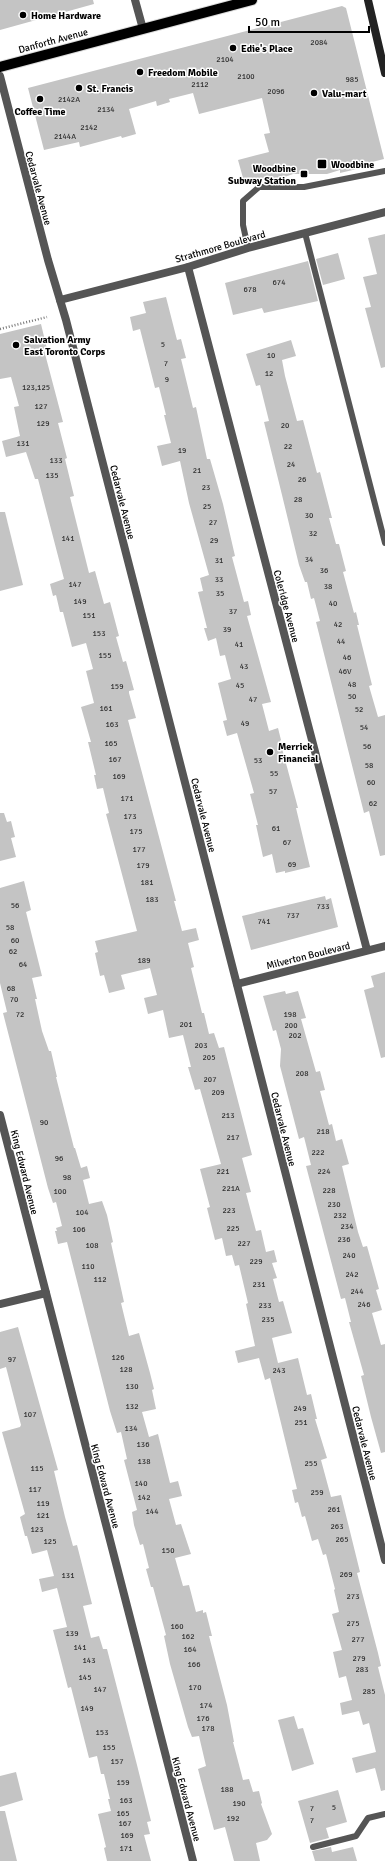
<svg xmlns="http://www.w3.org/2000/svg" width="385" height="1861" viewBox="0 0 385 1861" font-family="Signika,sans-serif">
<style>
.building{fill:#c4c4c4}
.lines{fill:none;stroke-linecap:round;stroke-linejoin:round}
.primary-casing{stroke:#dbdbdb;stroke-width:12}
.path{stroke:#777;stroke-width:2.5;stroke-dasharray:1 2;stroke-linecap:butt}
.service{stroke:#555;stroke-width:6}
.minor{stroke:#555;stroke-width:8}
.secondary{stroke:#222;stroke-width:8}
.primary{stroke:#000;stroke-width:10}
.poi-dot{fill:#000;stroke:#fff;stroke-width:1.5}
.labels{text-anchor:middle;stroke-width:3;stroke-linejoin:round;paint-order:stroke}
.number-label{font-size:8px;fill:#313131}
.poi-label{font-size:10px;font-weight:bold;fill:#000;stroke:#fff;text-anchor:start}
.street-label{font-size:10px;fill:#000;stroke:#fff}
</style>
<rect width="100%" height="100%" fill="#fff"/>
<g class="building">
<path d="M0,0H93L94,4L0,30Z"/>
<path d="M342,6L346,8L384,159L356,166L357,169L340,173V170L327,174H293L279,179L243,178L238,160L269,152L264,134L270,133L262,98L199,114L193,93L169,99L170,102L157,106L156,101L129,109L136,134L122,138L121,136L80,147L79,142L44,150L28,88Z"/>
<path d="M385,234V367L381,368L365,308L371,307L363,277L377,274L368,238Z"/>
<path d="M338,253L345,279L323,285L316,259Z"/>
<path d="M308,261L318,301L264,313L262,308L233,315L225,283Z"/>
<path d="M166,297L177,340L181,339L186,358L181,359L183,367L193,408L196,407L207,459H210L223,504L235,556L232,557L244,602L248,601L251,615L247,616L271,702L262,704L269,731L278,728L281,740L280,741L298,808H296L310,867L285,873V871L276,873L272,854L263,857L256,825H258L250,794L254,793L237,733L227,736L223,721L227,720L218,683L231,679L225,655L220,656L216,638L208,641L204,628H207L198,592L203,591L200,578L209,575L189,503L180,461L162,466L157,446L171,443L164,415H166L159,387L155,388L140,329L133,331L130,317L146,313L143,302Z"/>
<path d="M41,324L47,349L44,350L63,422L58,423L67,458L65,459L74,496L70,497L89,573L95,571L104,604L110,602L119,636L116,637L123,662L126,661L134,690L129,691V693L136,718L128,720L176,901H174L182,931L196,928L199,940L188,943L194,967L191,968L202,1013H204L209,1034L214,1033L219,1048L224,1047L252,1155L242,1158L251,1192L246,1193L256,1231L261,1230L266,1252L274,1250L277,1262L272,1263L277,1278L273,1279L279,1302L283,1301L292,1333L272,1338L278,1363L298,1358L307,1395L311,1394L317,1419H315L327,1458L321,1460L331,1497L341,1495L360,1572L357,1573L378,1653L381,1666L378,1667L385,1695V1790L381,1791L375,1768L356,1773L352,1758L376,1752L369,1723L363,1725L359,1711L342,1715L340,1703L352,1700L346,1676L339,1678L333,1652L342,1650L332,1614L339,1612L334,1590L335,1589L326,1554L323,1555L318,1539L312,1541L305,1516L302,1517L298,1502L295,1503L292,1490L297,1489L270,1378L265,1380L259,1358L238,1363L235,1351L255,1346L246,1304L248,1303L239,1265L235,1266L232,1255L226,1256L222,1238L215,1240L207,1208L210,1207L200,1169L221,1164L200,1089L195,1090L188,1067H191L183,1035L169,1038L163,1010L148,1014L144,998L157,995L150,968L121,975L125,989L109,993L104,975L100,976L95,953L98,952L95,941L137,931L106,814L109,813L103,788L97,789L94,775H96L88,742H91L81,707L94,703L86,671L93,669L86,643L72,647L63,612H60L56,595L53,596L50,584L64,579L38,479H35L26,452L6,457L2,441L20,436L14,407L19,406L11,377L0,379V334Z"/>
<path d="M291,340L296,356L282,360L285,376L297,421L303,420L317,473L320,472L332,518H329L336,544H339L346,571L343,572L354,613L356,612L359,625H357L372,685L369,686L378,717L385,715V855L380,856L369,811L364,813L316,622L320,621L314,598L311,599L307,582H305L299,565L282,495L264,422L269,421L260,385L256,386L246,354Z"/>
<path d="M0,512H5L23,585L0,591Z"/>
<path d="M0,813H4L7,822L11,821L15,837L11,838L16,857L0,861Z"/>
<path d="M24,881L31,910L26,912L42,976L32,978L37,999H35L42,1031L49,1051H51L57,1077H56L74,1148H75L81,1168L87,1166L90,1178L83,1180L89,1204L102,1201L107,1215L113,1242L111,1243L124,1302L121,1303L129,1336L139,1333L150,1373L154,1389L152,1390L156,1409L142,1412L149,1437L158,1434L170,1483L178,1481L182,1496L169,1499L176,1525L181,1524L191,1554L175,1558L183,1586L189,1585L196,1612L203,1610V1613L206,1612L212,1636H209L227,1705L234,1742H233L243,1780L249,1779L253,1792L259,1791L262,1803L261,1804L272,1834L267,1840L256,1843L260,1861H234L225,1827L214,1830L198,1769L206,1766L199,1736L192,1737L188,1727L170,1664L164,1636L166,1635L153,1587H151L146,1569L149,1568L143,1544L140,1545L134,1525L132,1512L137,1510L124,1460L127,1459L121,1432L117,1433L110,1411L67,1242L58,1244L55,1231H57L56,1228L62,1226L56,1202L53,1203L48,1188L3,1013L7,1012L0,983V888Z"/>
<path d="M325,896L326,900L331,898L338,927L251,950L242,916Z"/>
<path d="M385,972V1057L381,1058L364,990L374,987L371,976Z"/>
<path d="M285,991L286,994L298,991L306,1018L301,1019L316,1072L320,1071L325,1090L320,1091L329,1125L332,1124L336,1141L342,1139L349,1164L342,1166L358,1232L363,1247L367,1246L379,1289L376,1290L382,1310L372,1313L381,1345L385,1344V1452L381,1453L371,1417L361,1376L364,1375L349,1322H351L345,1298L341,1299L306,1166L311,1165L304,1137L299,1139L280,1066L281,1049L276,1030L273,1031L263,996Z"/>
<path d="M18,1327L58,1470L54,1471L65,1517L73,1546L77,1545L92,1604L83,1606L91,1638L99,1636L103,1649H107L137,1765L151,1821L147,1822L150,1834L144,1835L151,1861H107L104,1848L106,1847L98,1814L111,1811L108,1799H110L104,1774H101L97,1756L89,1758L71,1687L68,1688L53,1630L67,1627L57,1588L42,1592L39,1579L54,1576L47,1550L32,1554L27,1536H25L20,1517L25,1514L2,1432L20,1427L21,1425L6,1367L0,1369V1332Z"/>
<path d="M294,1716L298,1729L303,1728L314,1764L292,1771L278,1720Z"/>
<path d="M16,1772L23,1800L0,1807V1776Z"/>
<path d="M338,1790L347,1822L326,1828L329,1838L310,1843L298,1801Z"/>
<path d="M0,1811H5L17,1861H0Z"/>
<path d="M331,1847L332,1852L353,1847L357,1861H315L312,1851Z"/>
</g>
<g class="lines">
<g class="primary-casing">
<path id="primary" d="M0,67L252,0"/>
</g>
<path class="path" d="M0,329L47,317"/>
<g class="service">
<path d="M305,233L385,543"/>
<path d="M248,248L243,225V201L259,187H304L385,171"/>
<path d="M313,1847L356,1836L368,1818L385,1814"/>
</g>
<g class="minor">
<path d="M135,0L143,29"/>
<path d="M0,76L48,260L66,320L385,1560"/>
<path d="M188,267L367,950"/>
<path d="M60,300L188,267L248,248L385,212"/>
<path d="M237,984L385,946"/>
<path d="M0,1115L193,1861"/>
<path d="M0,1304L46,1293"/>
</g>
<path class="secondary" d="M368,0L385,73"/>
<use href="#primary" class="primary"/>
</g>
<g class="poi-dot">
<circle cx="23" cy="15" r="4"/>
<circle cx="233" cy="48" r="4"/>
<circle cx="140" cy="72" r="4"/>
<circle cx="79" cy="88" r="4"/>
<circle cx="314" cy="93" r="4"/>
<circle cx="40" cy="99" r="4"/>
<rect x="317" y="159" width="10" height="10" rx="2"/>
<rect x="300" y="170" width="8" height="8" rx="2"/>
<circle cx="16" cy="345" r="4"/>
<circle cx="270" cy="752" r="4"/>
</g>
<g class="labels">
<g class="number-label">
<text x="319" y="45">2084</text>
<text x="225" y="62">2104</text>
<text x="246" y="79">2100</text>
<text x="352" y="82">985</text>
<text x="200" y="87">2112</text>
<text x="276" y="94">2096</text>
<text x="69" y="102">2142A</text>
<text x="106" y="112">2134</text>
<text x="89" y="130">2142</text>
<text x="65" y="139">2144A</text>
<text x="279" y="285">674</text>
<text x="250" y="292">678</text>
<text x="163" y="347">5</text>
<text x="271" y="358">10</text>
<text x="166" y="366">7</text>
<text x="269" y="376">12</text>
<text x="167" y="382">9</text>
<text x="36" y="390">123,125</text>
<text x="41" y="409">127</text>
<text x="43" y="426">129</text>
<text x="285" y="428">20</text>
<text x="23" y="446">131</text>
<text x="288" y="449">22</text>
<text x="182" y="453">19</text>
<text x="56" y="463">133</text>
<text x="291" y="467">24</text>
<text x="197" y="473">21</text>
<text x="52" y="478">135</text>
<text x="302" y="482">26</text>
<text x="206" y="490">23</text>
<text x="298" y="502">28</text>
<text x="207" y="509">25</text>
<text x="309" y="518">30</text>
<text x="213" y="525">27</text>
<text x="313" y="536">32</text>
<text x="68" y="541">141</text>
<text x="214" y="543">29</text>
<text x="309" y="562">34</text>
<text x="219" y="563">31</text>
<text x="324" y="573">36</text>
<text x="219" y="582">33</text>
<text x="75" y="587">147</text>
<text x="328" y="589">38</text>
<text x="220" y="596">35</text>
<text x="80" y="604">149</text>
<text x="333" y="606">40</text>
<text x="233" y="614">37</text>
<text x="89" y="618">151</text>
<text x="338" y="627">42</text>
<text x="227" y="632">39</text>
<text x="99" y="636">153</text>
<text x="341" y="644">44</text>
<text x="239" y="647">41</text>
<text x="105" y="658">155</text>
<text x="347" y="660">46</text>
<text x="244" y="669">43</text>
<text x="345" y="674">46V</text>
<text x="352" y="687">48</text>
<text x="240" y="688">45</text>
<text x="117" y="689">159</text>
<text x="352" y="699">50</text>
<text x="253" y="702">47</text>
<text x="106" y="711">161</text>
<text x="359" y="712">52</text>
<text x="245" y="726">49</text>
<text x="112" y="727">163</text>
<text x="364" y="730">54</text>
<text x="111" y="746">165</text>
<text x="367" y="749">56</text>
<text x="115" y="762">167</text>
<text x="258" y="763">53</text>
<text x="369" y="768">58</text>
<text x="274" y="776">55</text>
<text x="119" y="779">169</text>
<text x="371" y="785">60</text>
<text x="273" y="794">57</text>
<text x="127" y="801">171</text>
<text x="373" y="806">62</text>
<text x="130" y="819">173</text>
<text x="276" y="831">61</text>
<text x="136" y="834">175</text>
<text x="287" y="845">67</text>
<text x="139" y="852">177</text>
<text x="292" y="867">69</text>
<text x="143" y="868">179</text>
<text x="147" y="885">181</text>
<text x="152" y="902">183</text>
<text x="15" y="908">56</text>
<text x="323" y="909">733</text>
<text x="293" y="918">737</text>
<text x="264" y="924">741</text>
<text x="10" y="930">58</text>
<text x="15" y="943">60</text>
<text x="13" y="954">62</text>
<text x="144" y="963">189</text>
<text x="23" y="967">64</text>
<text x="11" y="991">68</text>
<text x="14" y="1002">70</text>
<text x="20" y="1017">72</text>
<text x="290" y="1017">198</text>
<text x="186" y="1027">201</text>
<text x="291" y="1028">200</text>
<text x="295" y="1038">202</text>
<text x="201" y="1048">203</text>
<text x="209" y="1060">205</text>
<text x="302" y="1076">208</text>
<text x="210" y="1082">207</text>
<text x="218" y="1095">209</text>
<text x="228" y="1118">213</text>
<text x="44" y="1125">90</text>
<text x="323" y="1134">218</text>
<text x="233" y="1140">217</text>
<text x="318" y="1155">222</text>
<text x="59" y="1161">96</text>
<text x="223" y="1174">221</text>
<text x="324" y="1174">224</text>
<text x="67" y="1180">98</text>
<text x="231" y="1191">221A</text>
<text x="329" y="1193">228</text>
<text x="60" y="1194">100</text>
<text x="334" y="1207">230</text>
<text x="229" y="1213">223</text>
<text x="82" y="1215">104</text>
<text x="340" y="1218">232</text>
<text x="347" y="1229">234</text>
<text x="233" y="1231">225</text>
<text x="79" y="1232">106</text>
<text x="344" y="1242">236</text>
<text x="244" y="1246">227</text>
<text x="92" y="1248">108</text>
<text x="349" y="1258">240</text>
<text x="256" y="1264">229</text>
<text x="88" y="1269">110</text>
<text x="352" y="1277">242</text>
<text x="100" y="1282">112</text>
<text x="259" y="1287">231</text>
<text x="357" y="1294">244</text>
<text x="364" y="1307">246</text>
<text x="265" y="1308">233</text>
<text x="268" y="1322">235</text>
<text x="118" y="1360">126</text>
<text x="12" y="1362">97</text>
<text x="126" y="1372">128</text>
<text x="279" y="1373">243</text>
<text x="132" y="1389">130</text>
<text x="132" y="1409">132</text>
<text x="300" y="1411">249</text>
<text x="30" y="1417">107</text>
<text x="301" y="1425">251</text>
<text x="131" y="1431">134</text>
<text x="143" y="1447">136</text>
<text x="144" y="1464">138</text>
<text x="311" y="1466">255</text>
<text x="37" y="1471">115</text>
<text x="141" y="1486">140</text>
<text x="35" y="1492">117</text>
<text x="317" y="1495">259</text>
<text x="144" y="1500">142</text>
<text x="43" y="1506">119</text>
<text x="334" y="1512">261</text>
<text x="152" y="1514">144</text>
<text x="43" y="1518">121</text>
<text x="337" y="1529">263</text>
<text x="37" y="1532">123</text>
<text x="342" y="1542">265</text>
<text x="50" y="1544">125</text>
<text x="168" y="1553">150</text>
<text x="346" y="1577">269</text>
<text x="68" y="1578">131</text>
<text x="353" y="1599">273</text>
<text x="353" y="1626">275</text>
<text x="177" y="1629">160</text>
<text x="72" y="1636">139</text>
<text x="188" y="1639">162</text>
<text x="358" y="1642">277</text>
<text x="80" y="1650">141</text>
<text x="190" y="1652">164</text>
<text x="359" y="1661">279</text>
<text x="89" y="1663">143</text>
<text x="194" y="1667">166</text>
<text x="362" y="1672">283</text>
<text x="85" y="1680">145</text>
<text x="195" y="1690">170</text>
<text x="100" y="1692">147</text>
<text x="369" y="1694">285</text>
<text x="206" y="1708">174</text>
<text x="87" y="1711">149</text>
<text x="203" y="1721">176</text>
<text x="208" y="1731">178</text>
<text x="102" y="1735">153</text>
<text x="109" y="1750">155</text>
<text x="117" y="1764">157</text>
<text x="123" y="1785">159</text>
<text x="227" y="1792">188</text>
<text x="126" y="1803">163</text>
<text x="239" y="1806">190</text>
<text x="334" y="1810">5</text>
<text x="312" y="1811">7</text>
<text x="123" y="1816">165</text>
<text x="233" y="1821">192</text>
<text x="312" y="1823">7</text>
<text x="125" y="1826">167</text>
<text x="127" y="1838">169</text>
<text x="126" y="1851">171</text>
</g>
<g class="poi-label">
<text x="31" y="19">Home Hardware</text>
<text x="241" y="52">Edie's Place</text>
<text x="148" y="76">Freedom Mobile</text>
<text x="87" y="92">St. Francis</text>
<text x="322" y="97">Valu-mart</text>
<text x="40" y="115" text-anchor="middle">Coffee Time</text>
<text x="331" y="168">Woodbine</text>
<text x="296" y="172" text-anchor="end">Woodbine<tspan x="296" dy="12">Subway Station</tspan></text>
<text x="24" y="343">Salvation Army<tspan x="24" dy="12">East Toronto Corps</tspan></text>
<text x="278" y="750">Merrick<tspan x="278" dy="12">Financial</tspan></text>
</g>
<g class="street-label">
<text transform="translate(53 40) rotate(-15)" y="4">Danforth Avenue</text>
<text transform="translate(39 188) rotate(75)" y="4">Cedarvale Avenue</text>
<text transform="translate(220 246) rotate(-16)" y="4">Strathmore Boulevard</text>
<text transform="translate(123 502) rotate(76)" y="4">Cedarvale Avenue</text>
<text transform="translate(287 606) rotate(75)" y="4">Coleridge Avenue</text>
<text transform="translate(204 815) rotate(76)" y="4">Cedarvale Avenue</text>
<text transform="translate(308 955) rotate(-14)" y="4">Milverton Boulevard</text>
<text transform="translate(284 1129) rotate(76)" y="4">Cedarvale Avenue</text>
<text transform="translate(25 1172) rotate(76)" y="4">King Edward Avenue</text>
<text transform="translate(365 1443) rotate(76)" y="4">Cedarvale Avenue</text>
<text transform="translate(106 1486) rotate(75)" y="4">King Edward Avenue</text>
<text transform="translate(187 1799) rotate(75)" y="4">King Edward Avenue</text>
</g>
</g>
<path d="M249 26v6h120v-6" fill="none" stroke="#000000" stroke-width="2"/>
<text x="255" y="26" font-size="12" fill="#000000" stroke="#ffffff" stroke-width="3" paint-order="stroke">50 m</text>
</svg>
